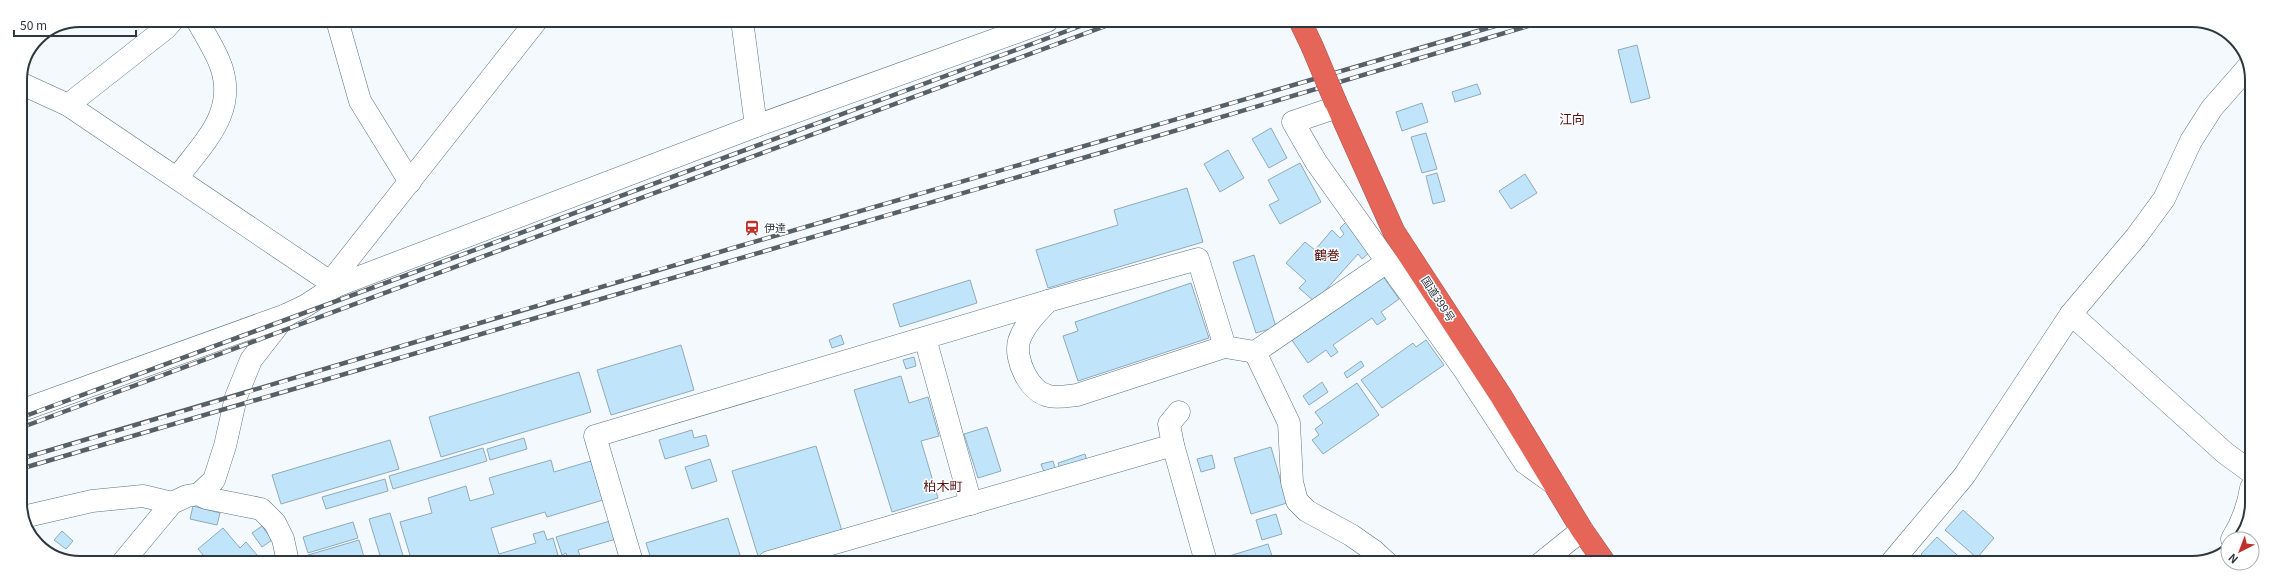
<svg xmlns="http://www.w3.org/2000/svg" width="2272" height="583" viewBox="0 0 2272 583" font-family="Georgia,'Noto Sans JP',serif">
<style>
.building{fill:#c0e5fb;stroke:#8faaba}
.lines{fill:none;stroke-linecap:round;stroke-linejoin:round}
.minor-casing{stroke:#5a7382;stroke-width:23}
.highway-casing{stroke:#a55550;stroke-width:23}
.minor{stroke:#fff;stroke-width:22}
.highway{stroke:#e66559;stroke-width:22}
.rail-casing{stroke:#566066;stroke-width:4.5}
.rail{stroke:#fff;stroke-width:3;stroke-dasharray:9;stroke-linecap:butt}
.highway-bridge-casing{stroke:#a55550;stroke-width:23;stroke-linecap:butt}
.highway-bridge{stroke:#e66559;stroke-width:22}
.labels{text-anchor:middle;stroke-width:3;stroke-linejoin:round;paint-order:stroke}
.poi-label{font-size:11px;fill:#2c373e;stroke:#fff;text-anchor:start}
.street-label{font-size:11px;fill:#2c373e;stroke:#fff}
.quarter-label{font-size:13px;fill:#56120f;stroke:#fff}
.rim{fill:none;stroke:#2c373e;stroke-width:2}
</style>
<rect width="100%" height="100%" fill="#f4f9fd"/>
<g class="building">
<path d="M1637,45L1650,98L1631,103L1618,50Z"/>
<path d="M1477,84L1481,94L1455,102L1452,92Z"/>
<path d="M1422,103L1428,122L1402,131L1396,112Z"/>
<path d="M1271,128L1287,158L1269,168L1252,139Z"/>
<path d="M1426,133L1437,169L1422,173L1411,137Z"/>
<path d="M1228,150L1244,178L1220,192L1204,164Z"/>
<path d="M1300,163L1321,202L1280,224L1269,205L1279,200L1268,180Z"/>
<path d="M1437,173L1445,201L1433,204L1426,176Z"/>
<path d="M1525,174L1537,193L1511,209L1499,191Z"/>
<path d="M1187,188L1203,242L1048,288L1036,250L1118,225L1114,210Z"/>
<path d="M1348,220L1371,251L1362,259L1358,254L1315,302L1299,288L1306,281L1286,263L1305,242L1315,250L1332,230L1340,238L1344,234L1340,228Z"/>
<path d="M1254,255L1276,327L1256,333L1233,262Z"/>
<path d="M1382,275L1399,299L1381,312L1386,319L1377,325L1372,318L1333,345L1338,352L1331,357L1326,350L1308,363L1291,339Z"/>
<path d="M970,280L977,303L900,327L893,304Z"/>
<path d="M1191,283L1209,338L1078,381L1063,336L1078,331L1075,322Z"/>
<path d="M841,335L844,344L832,348L829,340Z"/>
<path d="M1426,340L1444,365L1382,408L1361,380L1413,343L1416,347Z"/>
<path d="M681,345L694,390L611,415L597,370Z"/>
<path d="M914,357L916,366L906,369L903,360Z"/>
<path d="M1361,361L1364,366L1347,378L1344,373Z"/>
<path d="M579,372L591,412L441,457L429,417Z"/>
<path d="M901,376L909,403L928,397L939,436L921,441L938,498L892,512L854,390Z"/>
<path d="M1322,382L1328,392L1309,405L1303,396Z"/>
<path d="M1357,383L1379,415L1323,454L1312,440L1319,435L1315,429L1323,423L1315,412Z"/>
<path d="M987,427L1001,471L978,478L964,434Z"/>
<path d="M692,430L694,438L706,435L709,446L665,459L659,440Z"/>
<path d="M524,438L527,449L490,460L487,449Z"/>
<path d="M390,440L399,469L281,504L272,475Z"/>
<path d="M816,446L842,531L758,556L732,471Z"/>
<path d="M1271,447L1287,503L1251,514L1234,458Z"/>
<path d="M483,448L487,461L393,489L389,476Z"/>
<path d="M1085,454L1087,461L1060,469L1058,463Z"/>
<path d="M1212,455L1215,468L1201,472L1197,459Z"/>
<path d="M710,459L717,481L692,489L685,467Z"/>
<path d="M551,460L554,472L591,461L603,500L547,517L545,512L491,528L499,554L536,543L533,534L544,531L547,540L553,538L560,562H412L400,522L432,513L428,498L466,486L470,501L494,494L489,478Z"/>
<path d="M1053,461L1056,471L1045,475L1041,464Z"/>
<path d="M385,479L388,491L326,509L322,497Z"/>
<path d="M193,506L220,513L217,525L190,519Z"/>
<path d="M1963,510L1994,538L1977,558L1945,530Z"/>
<path d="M390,513L405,562H382L369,519Z"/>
<path d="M1276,514L1282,534L1262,540L1256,520Z"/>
<path d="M728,518L740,555L717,562H652L646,543Z"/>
<path d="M610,521L616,539L578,550L581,559L569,562L566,553L562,555L556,537Z"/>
<path d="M353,522L358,538L308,553L303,537Z"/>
<path d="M262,526L272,540L262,547L252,533Z"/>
<path d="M223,528L240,548L246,542L263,562H209L198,549Z"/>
<path d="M62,531L73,541L66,549L54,540Z"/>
<path d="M1937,537L1966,563H1931L1921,554Z"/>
<path d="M359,540L364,557L348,562H310L308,555Z"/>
<path d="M1268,544L1274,562H1228L1226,557Z"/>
</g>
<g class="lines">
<g class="minor-casing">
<g id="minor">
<path d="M337,20L360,101L410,182"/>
<path d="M742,20L756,126"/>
<path d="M20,83L68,105L336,286L756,126L1047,21"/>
<path d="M68,105L166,28L173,20"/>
<path d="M1337,107L1293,122L1316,162L1463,368L1525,463L1553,483"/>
<path d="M177,178C204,142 240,110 219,61C213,47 204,33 197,20"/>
<path d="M331,281L537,20"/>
<path d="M1048,301C1037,313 1024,325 1019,341C1014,359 1029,392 1049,396C1058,398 1068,396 1077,395L1218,349L1225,347L1255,352L1387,262"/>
<path d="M2071,314L2225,453L2251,472"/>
<path d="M925,338L971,504"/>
<path d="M1255,352L1289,423L1292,482L1297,501L1307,511L1351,535L1374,551L1387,563"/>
<path d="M20,411L286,315L305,306L336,286"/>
<path d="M1179,412L1169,424L1173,445L1206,562"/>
<path d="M199,494L206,498L261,509L275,523L283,539L288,562"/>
<path d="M23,517L92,501L143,496L172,503"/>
<path d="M2232,539C2242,523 2248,507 2251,488"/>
<path d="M123,562L172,503L187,496L199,494L214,480L225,446L236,397L251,360L286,315"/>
<path d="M632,562L595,436L1048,301L1198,259L1225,347"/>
<path d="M769,562L1173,445"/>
<path d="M1541,563L1582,530"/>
<path d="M1891,563L1964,476L2071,314L2136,237L2164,199L2191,141L2212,108L2248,67"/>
</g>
</g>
<g class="highway-casing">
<g id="highway">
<path d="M1300,21L1312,46"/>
<path d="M1336,103L1394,232L1501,396L1582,530L1605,563"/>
</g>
</g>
<use href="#minor" class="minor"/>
<use href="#highway" class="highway"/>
<g class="rail-casing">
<g id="rail">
<path d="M20,418L1094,21"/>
<path d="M20,428L1119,21"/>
<path d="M20,459C261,390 499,315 740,246C997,171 1255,97 1512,21"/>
<path d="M20,469L1100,153L1545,21"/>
</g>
</g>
<use href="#rail" class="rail"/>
<g class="highway-bridge-casing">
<path id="highway-bridge" d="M1312,46L1336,103"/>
</g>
<use href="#highway-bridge" class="highway-bridge"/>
</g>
<defs>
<g id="station-bare" transform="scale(1.2)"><path d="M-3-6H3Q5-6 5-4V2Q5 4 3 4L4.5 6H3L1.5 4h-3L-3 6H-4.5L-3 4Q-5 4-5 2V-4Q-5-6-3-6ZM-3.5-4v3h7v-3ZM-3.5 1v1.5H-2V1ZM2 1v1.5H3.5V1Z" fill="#c0312b" stroke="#fff" stroke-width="2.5" paint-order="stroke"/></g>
</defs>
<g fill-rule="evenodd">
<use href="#station-bare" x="752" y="228"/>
</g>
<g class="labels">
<g class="poi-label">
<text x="764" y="232">伊達</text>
</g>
<g class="street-label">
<text transform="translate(1438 299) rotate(57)" y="4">国道399号</text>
</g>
<g class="quarter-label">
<text x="1572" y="124">江向</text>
<text x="1327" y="260">鶴巻</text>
<text x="943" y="491">柏木町</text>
</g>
</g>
<path d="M0 0H2272V583H0ZM80 27H2192A53 53 0 0 1 2245 80V503A53 53 0 0 1 2192 556H80A53 53 0 0 1 27 503V80A53 53 0 0 1 80 27Z" fill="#fff" fill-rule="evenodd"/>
<path class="rim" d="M80 27H2192A53 53 0 0 1 2245 80V503A53 53 0 0 1 2192 556H80A53 53 0 0 1 27 503V80A53 53 0 0 1 80 27Z"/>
<g transform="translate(2240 551) rotate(222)"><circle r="19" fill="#ffffff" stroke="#abafb2"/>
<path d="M0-3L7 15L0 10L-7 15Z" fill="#c0312b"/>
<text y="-6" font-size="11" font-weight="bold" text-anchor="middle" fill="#2c373e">N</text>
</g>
<path d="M14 30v6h122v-6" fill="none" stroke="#2c373e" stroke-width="2"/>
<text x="20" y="30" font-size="12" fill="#2c373e" stroke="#ffffff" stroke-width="3" paint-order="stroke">50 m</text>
</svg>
